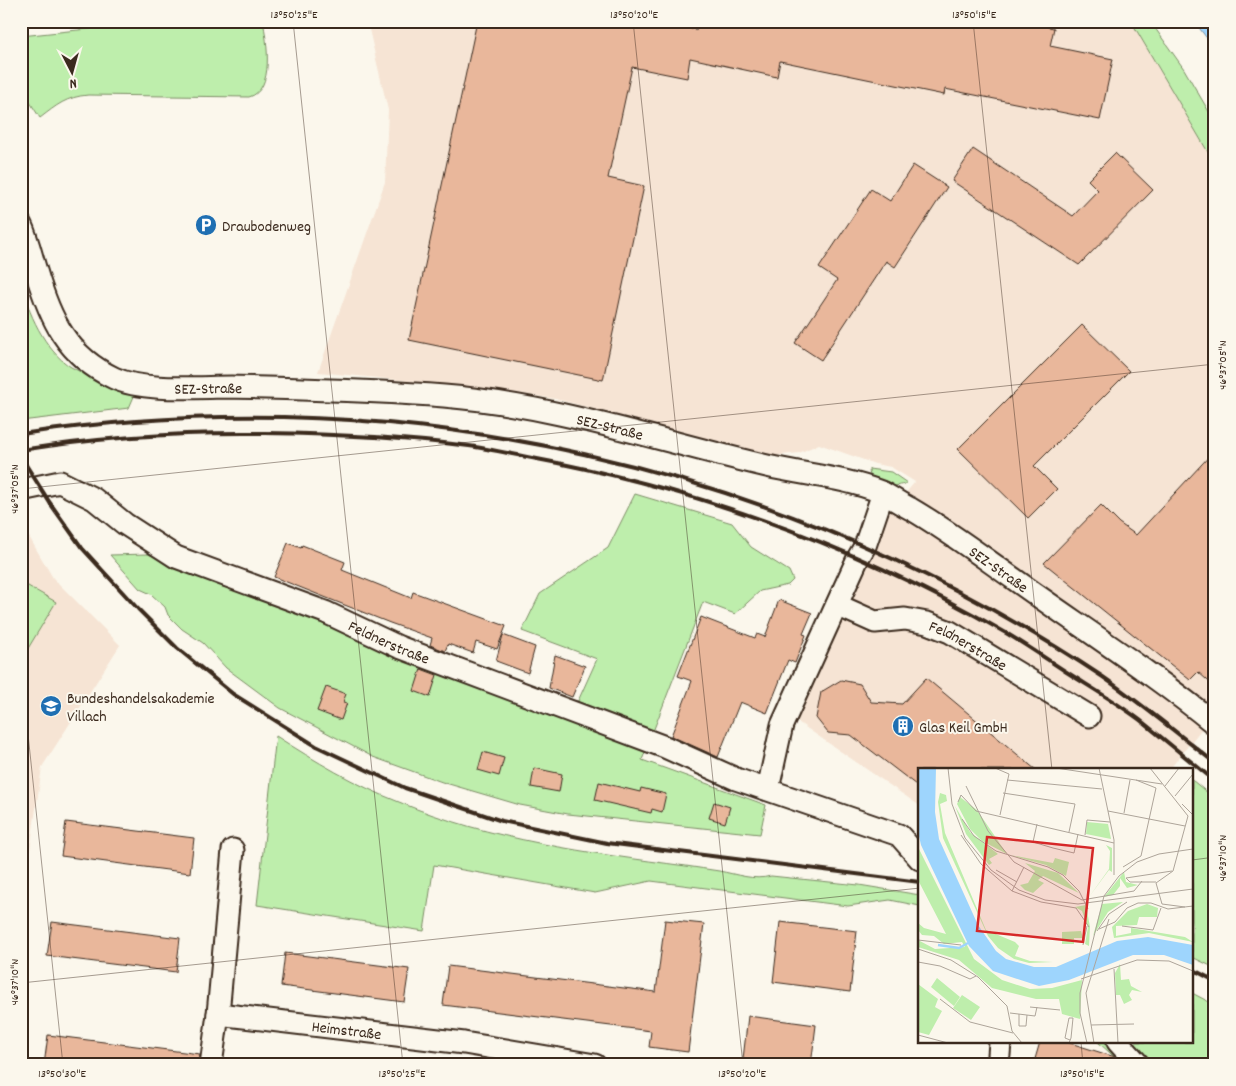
<svg xmlns="http://www.w3.org/2000/svg" width="1236" height="1086" viewBox="0 0 1236 1086" font-family="Dekko,sans-serif">
<style>
.built{fill:#f6e4d4}
.green{fill:#beeeac;stroke:#7c8c65}
.water{fill:#9ed5fd;stroke:#7691a4}
.building{fill:#e9b79b;stroke:#3b2a1e}
.lines{fill:none;stroke-linecap:round;stroke-linejoin:round}
.minor-casing{stroke:#3b2a1e;stroke-width:25}
.minor{stroke:#fbf7ec;stroke-width:21}
.rail{stroke:#3b2a1e;stroke-width:4}
.ticks{fill:none;stroke:#3b2a1e;stroke-width:1;stroke-opacity:0.45}
.labels{text-anchor:middle;stroke-width:4;stroke-linejoin:round;paint-order:stroke}
.poi-label{font-size:16px;fill:#3b2a1e;stroke:#fbf7ec;text-anchor:start}
.street-label{font-size:16px;fill:#3b2a1e;stroke:#fbf7ec}
.inset-river{fill:none;stroke:#9ed5fd;stroke-width:2.5}
.inset-road{fill:none;stroke:#aea59a;stroke-width:1}
.view{fill:#d62828;fill-opacity:0.15;stroke:#d62828;stroke-width:2.5}
.inset-edge{fill:none;stroke:#3b2a1e;stroke-width:2.5}
.neatline{fill:none;stroke:#3b2a1e;stroke-width:2}
.ticks-label{font-size:12px;text-anchor:middle;fill:#3b2a1e}
</style>
<rect width="100%" height="100%" fill="#fbf7ec"/>
<filter id="ink" filterUnits="userSpaceOnUse"><feTurbulence type="fractalNoise" baseFrequency=".02" numOctaves="2"/><feDisplacementMap in="SourceGraphic" scale="10" xChannelSelector="R" yChannelSelector="G"/><feConvolveMatrix kernelMatrix="1 2 1 2 8 2 1 2 1" color-interpolation-filters="sRGB"/></filter>
<g filter="url(#ink)">
<g class="built">
<path d="M367,21H1131L1215,164V712L1169,770H920V806L792,718L882,521L915,482L891,467L875,464L819,444L799,453L772,456L556,399L487,389L318,372L385,182L388,110Z"/>
<path d="M21,523L53,578L120,645L42,767L21,912Z"/>
</g>
<g class="green">
<path d="M116,21H263C267,41 275,90 249,97L88,95C66,97 57,105 40,118L21,88V36L116,26Z"/>
<path d="M1131,21H1150L1184,69L1215,122V164Z"/>
<path d="M21,282C27,311 45,351 71,367C92,378 113,386 135,394L129,408L21,421Z"/>
<path d="M869,469L891,472L907,483C894,488 869,489 869,469Z"/>
<path d="M635,494L732,523L751,547L789,571L793,580L788,585L760,591L735,614L703,602L642,760L766,805L760,834L568,814L520,805L442,782L373,757L280,708L226,668L203,643L182,629L168,615L165,607L151,594L140,589L110,555L148,554L352,634L560,699L578,701L597,659L522,631L540,594L608,548Z"/>
<path d="M21,582L56,602L21,660Z"/>
<path d="M276,736C315,761 355,785 399,802C490,840 589,853 686,866C697,868 708,869 719,871C736,874 754,881 771,876L859,885L920,895V906L890,900L848,906L651,881L595,893L434,865L424,931L257,905Z"/>
<path d="M1192,780L1215,799V968L1192,957Z"/>
<path d="M1192,993L1215,1005V1065H1123L1098,1042H1192Z"/>
</g>
<path class="water" d="M1194,21H1215V49Z"/>
<g class="building">
<path d="M477,21H655L696,30L698,21H1019L1054,28L1050,46L1113,59L1100,120L945,89L944,95L780,61L777,77L690,58L687,78L632,67L608,178L644,186L603,380L409,340Z"/>
<path d="M973,149L1073,216L1098,190L1088,180L1115,153L1153,190L1079,265L952,181Z"/>
<path d="M913,165L947,187L895,267L886,261L821,360L795,343L837,280L819,268L871,189L890,201Z"/>
<path d="M1082,325L1129,371L1034,466L1057,489L1028,518L958,449Z"/>
<path d="M1215,450V687L1198,672L1190,680L1044,563L1101,505L1119,523L1136,535Z"/>
<path d="M288,543L301,548L302,545L345,562L342,570L411,598L413,592L506,626L497,649L476,642L473,653L448,644L445,651L430,645L432,638L390,623L274,577Z"/>
<path d="M779,600L812,613L803,634L806,635L795,663L788,660L767,713L740,702L718,757L671,736L692,681L678,676L701,617L755,638L757,634L765,637Z"/>
<path d="M503,635L535,647L528,673L496,661Z"/>
<path d="M555,655L585,666L572,697L549,688Z"/>
<path d="M421,669L437,675L430,697L414,691Z"/>
<path d="M926,678L1036,770H920V788L851,735L828,733L816,718L821,692L841,680L860,684L871,702L902,704Z"/>
<path d="M326,687L346,694L343,702L347,703L341,720L317,711Z"/>
<path d="M483,752L504,758L499,776L478,770Z"/>
<path d="M534,768L562,774L559,792L531,787Z"/>
<path d="M599,782L640,792L641,788L666,794L662,812L652,809L651,813L595,800Z"/>
<path d="M714,802L730,807L725,823L709,818Z"/>
<path d="M66,822L194,838L190,873L61,856Z"/>
<path d="M665,920L704,924L688,1052L649,1047L651,1031L443,1005L448,966L656,992Z"/>
<path d="M52,922L180,938L176,972L47,956Z"/>
<path d="M780,922L857,931L850,992L773,982Z"/>
<path d="M285,953L409,969L404,1002L281,986Z"/>
<path d="M748,1016L816,1025L811,1065H789L743,1059Z"/>
<path d="M48,1035L200,1054L199,1065H44Z"/>
<path d="M1040,1042H1067L1115,1057L1122,1065H1054L1035,1059Z"/>
</g>
<g class="lines">
<g class="minor-casing">
<g id="minor">
<path id="s1" d="M21,225C28,240 31,255 36,271C50,319 67,356 114,378C144,392 197,387 231,387C302,389 373,390 444,396C555,405 660,441 767,466C806,475 843,477 881,492C891,497 901,504 911,509C947,530 980,555 1014,579C1081,627 1151,672 1215,724"/>
<path id="s2" d="M21,490L60,482L94,499L125,524L176,557L325,612L399,647L665,747L736,779L899,835L920,859"/>
<path id="s3" d="M837,605L875,622L905,619L927,623L950,632L1089,716"/>
<path d="M768,789L782,725L858,558L865,546L883,493"/>
<path d="M218,1014L233,850"/>
<path d="M1118,1042L1139,1065"/>
<path d="M999,1055L1000,1042"/>
<path id="s4" d="M211,1065L218,1014L464,1043L595,1065"/>
</g>
</g>
<use href="#minor" class="minor"/>
<g class="rail">
<path d="M21,434C403,377 782,464 1103,677C1142,704 1178,734 1215,763"/>
<path d="M21,450C101,437 183,432 264,433C333,434 401,437 469,446C490,449 511,454 532,458C699,489 859,548 1006,633C1026,645 1045,658 1065,671C1090,687 1116,702 1140,720C1165,740 1190,761 1215,781"/>
<path d="M21,457L50,503L82,548L138,609L177,648L233,694L316,746L405,788L502,821L607,843L920,882"/>
<path d="M1192,969L1215,981"/>
</g>
</g>
</g>
<path class="ticks" d="M293,21L403,1065M633,21L743,1065M973,21L1052,770M21,489L1215,364M21,668L63,1065M1192,860L1215,857M21,983L920,888M1081,1042L1083,1065"/>
<defs>
<g id="parking-disc" transform="scale(1.125)"><circle r="9.5" fill="#1f6fb2" stroke="#fbf7ec"/><path d="M-3.5-5.5H1a3.5 3.5 0 0 1 0 7H-1V5.5H-3.5ZM-1-3.4V-.6H.8a1.4 1.4 0 0 0 0-2.8Z" fill="#fff"/></g>
<g id="school-disc" transform="scale(1.125)"><circle r="9.5" fill="#1f6fb2" stroke="#fbf7ec"/><path d="M0-5L7-2L0 1L-7-2ZM-4 1L0 2.5L4 1V4Q0 6-4 4Z" fill="#fff"/></g>
<g id="building-disc" transform="scale(1.125)"><circle r="9.5" fill="#1f6fb2" stroke="#fbf7ec"/><path d="M-4-6H4V6H1V3H-1V6H-4ZM-2.5-4.3h1.7v1.8h-1.7ZM.8-4.3h1.7v1.8H.8ZM-2.5-1h1.7V.8h-1.7ZM.8-1h1.7V.8H.8Z" fill="#fff"/></g>
</defs>
<g fill-rule="evenodd">
<use href="#parking-disc" x="206" y="225"/>
<use href="#school-disc" x="51" y="706"/>
<use href="#building-disc" x="903" y="726"/>
</g>
<g class="labels">
<g class="poi-label">
<text x="222" y="231">Draubodenweg</text>
<text x="67" y="703">Bundeshandelsakademie<tspan x="67" dy="18">Villach</tspan></text>
<text x="919" y="732">Glas Keil GmbH</text>
</g>
<g class="street-label">
<text dy="6" stroke="none"><textPath href="#s1" startOffset="281">SEZ-Straße</textPath></text>
<text dy="6" stroke="none"><textPath href="#s1" startOffset="686">SEZ-Straße</textPath></text>
<text dy="6" stroke="none"><textPath href="#s1" startOffset="1106">SEZ-Straße</textPath></text>
<text dy="6" stroke="none"><textPath href="#s2" startOffset="408">Feldnerstraße</textPath></text>
<text dy="6" stroke="none"><textPath href="#s3" startOffset="141">Feldnerstraße</textPath></text>
<text dy="6" stroke="none"><textPath href="#s4" startOffset="181">Heimstraße</textPath></text>
</g>
</g>
<g transform="translate(918 768)">
<rect width="275" height="275" fill="#fbf7ec"/>
<path d="M22,25L28,27L29,33L22,36L27,65L68,162L97,174L101,178L97,188L112,193L135,194L111,195L96,191L80,180L70,168L25,70L20,34ZM42,29L59,42L89,86L64,73L52,61L39,36ZM37,38L52,64L80,86L71,91L74,95L71,97L48,66ZM169,54L190,56L193,71L168,66ZM188,77L194,80V104L191,102L171,129L191,101L192,83ZM0,79L56,191L84,212L112,221L134,220L164,212L162,251L144,246L141,231H118L74,220L41,192L0,179V172L17,181L47,179L44,174L26,176L16,168L4,167L0,162V155L6,160L28,166L0,112ZM92,87L135,95L137,90L151,94L148,108L128,97ZM107,95L140,105L161,125L125,108L120,112L126,115L115,125L107,122L102,117L110,115L117,103ZM206,104L208,114L220,117L209,120L202,110V118L195,127L186,129ZM205,134L190,144L175,168L184,136ZM229,136L240,140L239,149H221L219,157L198,158V168L213,165V160L267,169L275,174L231,165L196,170L194,159L210,143ZM168,137L172,159L171,178L167,176L170,159L164,143L157,139ZM163,163L165,170H156V176H144V164ZM202,196L203,212L211,211L213,218L224,224L214,222L211,227L214,232L206,236L202,227H198L197,205ZM19,210L42,229L36,238L13,219ZM0,216L20,231L17,239L24,243L11,267L0,264ZM44,227L62,239L53,252L35,240Z" fill="#beeeac"/>
<path d="M0,0H18L17,44L21,71L60,157L78,183L88,191L116,199H138L199,173L230,169L275,177V197L246,187H215L151,212L121,218L75,203L51,178L3,77L0,64Z" fill="#9ed5fd"/>
<path class="inset-river" d="M20,177L41,180L50,175"/>
<path class="inset-road" d="M30,0L34,36L47,70L73,102L101,122L127,132L160,136L275,121M77,0L91,6L82,47M138,0L244,16M181,0L196,72V107M232,0L270,48L255,103L238,115L244,136L267,139M89,12L184,21M48,18L70,63L96,94L164,132L216,123L224,113M247,18L261,0M85,25L157,36L151,64M257,28L275,6M40,34L43,27L58,43L196,75M264,36L275,47M190,43L267,58M206,45L212,12M44,51L56,68L78,83L130,99L145,107L161,123L170,141M119,56L115,74L135,80L156,85L160,66M43,67L63,96L94,123L123,134L158,140L171,159M167,67L169,52L192,54M205,99L223,88L238,20L218,12M78,102L99,114M238,114H212L208,110L254,103M94,123L106,99M204,158L235,162L243,140M181,161L197,154L209,140L220,135H233L250,141L275,138M179,163L191,146L209,134M0,172L43,177M165,177L169,158M0,181L33,192L60,209L89,238L94,263L104,275M0,194L22,198L52,211L58,208M196,201L200,275M163,211L219,192L251,193L275,203M22,231L52,254L95,265M112,239L142,242M92,245L117,248L119,239M101,246V258H108L109,247M173,257L216,256M0,267L30,275M151,275L153,270L155,250H151L147,270L152,272M169,275L162,245V225L186,128L201,108L219,94L241,86L275,81M176,275L168,225L191,151"/>
<path class="view" d="M69,69L175,80L165,174L59,163Z"/>
<rect width="275" height="275" class="inset-edge"/>
</g>
<rect width="1236" height="1086" fill="none" stroke="#fbf7ec" stroke-width="55"/>
<g transform="translate(72 72) rotate(174)" stroke="#fbf7ec" stroke-width="4" paint-order="stroke">
<path d="M0-4L9 19L0 12L-9 19Z" fill="#3b2a1e"/>
<text y="-8" font-size="14" font-weight="bold" text-anchor="middle" fill="#3b2a1e">N</text>
</g>
<rect x="28" y="28" width="1180" height="1030" class="neatline"/>
<g class="ticks-label">
<text x="294" y="18">13°50'25"E</text>
<text x="634" y="18">13°50'20"E</text>
<text x="974" y="18">13°50'15"E</text>
<text transform="translate(1222 365) rotate(-90)" y="4">46°37'05"N</text>
<text transform="translate(14 489) rotate(-90)" y="4">46°37'05"N</text>
<text transform="translate(1222 858) rotate(-90)" y="4">46°37'10"N</text>
<text transform="translate(14 982) rotate(-90)" y="4">46°37'10"N</text>
<text x="62" y="1077">13°50'30"E</text>
<text x="402" y="1077">13°50'25"E</text>
<text x="742" y="1077">13°50'20"E</text>
<text x="1082" y="1077">13°50'15"E</text>
</g>
</svg>
